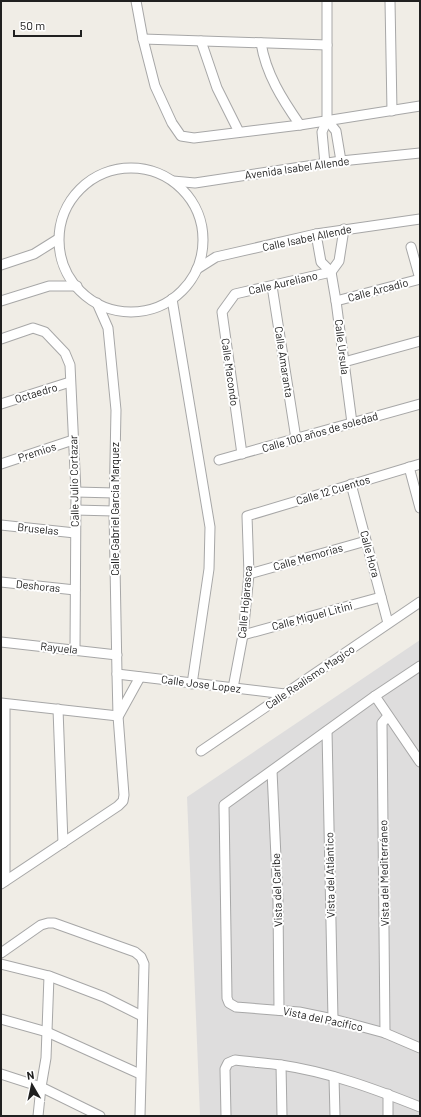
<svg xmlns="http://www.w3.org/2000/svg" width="421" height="1117" viewBox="0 0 421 1117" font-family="Barlow,sans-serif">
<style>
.residential{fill:#dedddd}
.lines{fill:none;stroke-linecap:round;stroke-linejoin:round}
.minor-casing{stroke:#a7a7a7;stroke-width:11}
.minor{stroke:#fff;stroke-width:9}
.labels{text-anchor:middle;stroke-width:4;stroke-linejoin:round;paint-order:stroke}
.street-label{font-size:11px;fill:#202020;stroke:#fff}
</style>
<rect width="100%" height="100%" fill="#f0ede6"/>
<path class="residential" d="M420,640V1116H200L187,797Z"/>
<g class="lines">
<g class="minor-casing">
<g id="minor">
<path d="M136,1L143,39L155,86L172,123L181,136L194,138L300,125L420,106"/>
<path d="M390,1L392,111"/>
<path d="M143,39L327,45"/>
<path d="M201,41L217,88L239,132"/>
<path d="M261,43C266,74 282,99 300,125"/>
<path d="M327,120L336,131L341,161"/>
<path d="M325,164L322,132L327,120V1"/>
<circle cx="131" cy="240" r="72"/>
<path d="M173,181L195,183L341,161L420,153"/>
<path d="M316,234L321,262L331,272L336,301L352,423"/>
<path d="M411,247L420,279"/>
<path d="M1,265L34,254L58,239"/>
<path d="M197,269L216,257L316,234L420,219"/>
<path d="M331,272L339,261L344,229"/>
<path d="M272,286L296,439"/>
<path d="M172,299L210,527L209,569L192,684"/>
<path d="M1,301L49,286H77"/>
<path d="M336,301L420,279"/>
<path d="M1,339L33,328L45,332L65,353L70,365L76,492L75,650"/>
<path d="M344,362L420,341"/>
<path d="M1,404L70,382"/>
<path d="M242,454L222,312L235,294L331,272"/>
<path d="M219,460L420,404"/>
<path d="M1,464L73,440"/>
<path d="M409,467L420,508"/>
<path d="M351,484L388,623"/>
<path d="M76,492L115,493"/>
<path d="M75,510L114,511"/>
<path d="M1,525L75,533"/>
<path d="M249,574L366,541"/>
<path d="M1,582L75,590"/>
<path d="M243,635L381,597"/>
<path d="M1,642L117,655"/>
<path d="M420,666L375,696L224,805L227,998L229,1003L236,1007L299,1012L333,1019L385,1033L420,1048"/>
<path d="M117,674L285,694"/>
<path d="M233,688L243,635L249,574L247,516L420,464"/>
<path d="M375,696L420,762"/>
<path d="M1,703L118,716"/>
<path d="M5,704V881"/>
<path d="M58,709L63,843"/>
<path d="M119,715L140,677"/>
<path d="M327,731L333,1019"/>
<path d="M201,751L420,602"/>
<path d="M272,771L278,901L279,1010"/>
<path d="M1,884L118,806L123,801L124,795L118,716L117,674L114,511L116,410L108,328L97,303"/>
<path d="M1,953L41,925L48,923H54L135,952L141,957L144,964L140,1116"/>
<path d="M1,964L49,976L104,997L142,1016"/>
<path d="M1,1019L47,1032L140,1074"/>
<path d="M385,1033L382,723L388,716"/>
<path d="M281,1065L282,1116"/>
<path d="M1,1074L41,1087L100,1116"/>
<path d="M334,1077L335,1116"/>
<path d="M388,1094V1116"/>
<path d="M38,1116L41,1087L46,1058L49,976"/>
<path d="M226,1116L225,1069L228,1063L235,1060C250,1062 266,1063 281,1065C329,1072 375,1089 420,1107"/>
</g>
</g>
<use href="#minor" class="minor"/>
</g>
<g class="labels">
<g class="street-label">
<text transform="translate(297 168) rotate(-8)" y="4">Avenida Isabel Allende</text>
<text transform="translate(307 238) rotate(-12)" y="4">Calle Isabel Allende</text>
<text transform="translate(283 283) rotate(-13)" y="4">Calle Aureliano</text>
<text transform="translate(378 290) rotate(-15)" y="4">Calle Arcadio</text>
<text transform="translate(342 347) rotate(83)" y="4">Calle Ursula</text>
<text transform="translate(284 362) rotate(81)" y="4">Calle Amaranta</text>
<text transform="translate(230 372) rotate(82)" y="4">Calle Macondo</text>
<text transform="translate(36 393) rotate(-17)" y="4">Octaedro</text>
<text transform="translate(320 432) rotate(-16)" y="4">Calle 100 años de soledad</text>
<text transform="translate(37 452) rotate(-18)" y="4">Premios</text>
<text transform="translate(74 481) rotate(-91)" y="4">Calle Julio Cortazar</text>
<text transform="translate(333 490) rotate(-17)" y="4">Calle 12 Cuentos</text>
<text transform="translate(115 509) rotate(-90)" y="4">Calle Gabriel Garcia Marquez</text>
<text transform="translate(38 529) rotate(6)" y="4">Bruselas</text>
<text transform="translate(370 554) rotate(75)" y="4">Calle Hora</text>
<text transform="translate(308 557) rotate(-16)" y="4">Calle Memorias</text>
<text transform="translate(38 586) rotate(6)" y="4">Deshoras</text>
<text transform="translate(245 602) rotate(-85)" y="4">Calle Hojarasca</text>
<text transform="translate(312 616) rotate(-15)" y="4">Calle Miguel Litini</text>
<text transform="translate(59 648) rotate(6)" y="4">Rayuela</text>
<text transform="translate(310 677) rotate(-34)" y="4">Calle Realismo Magico</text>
<text transform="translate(201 684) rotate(7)" y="4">Calle Jose Lopez</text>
<text transform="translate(384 873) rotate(-91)" y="4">Vista del Mediterráneo</text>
<text transform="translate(330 875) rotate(-91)" y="4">Vista del Atlántico</text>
<text transform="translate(277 890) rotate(-92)" y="4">Vista del Caribe</text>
<text transform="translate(323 1019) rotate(12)" y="4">Vista del Pacífico</text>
</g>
</g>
<rect width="421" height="1117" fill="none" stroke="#202020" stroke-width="4"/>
<g transform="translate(32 1085) rotate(351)" stroke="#ffffff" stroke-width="3" paint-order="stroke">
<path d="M0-3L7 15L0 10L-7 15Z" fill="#202020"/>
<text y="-6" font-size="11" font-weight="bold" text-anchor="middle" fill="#202020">N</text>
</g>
<path d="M14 30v6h67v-6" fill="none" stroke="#202020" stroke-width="2"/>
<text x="20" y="30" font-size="12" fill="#202020" stroke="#ffffff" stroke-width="3" paint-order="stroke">50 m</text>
</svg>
